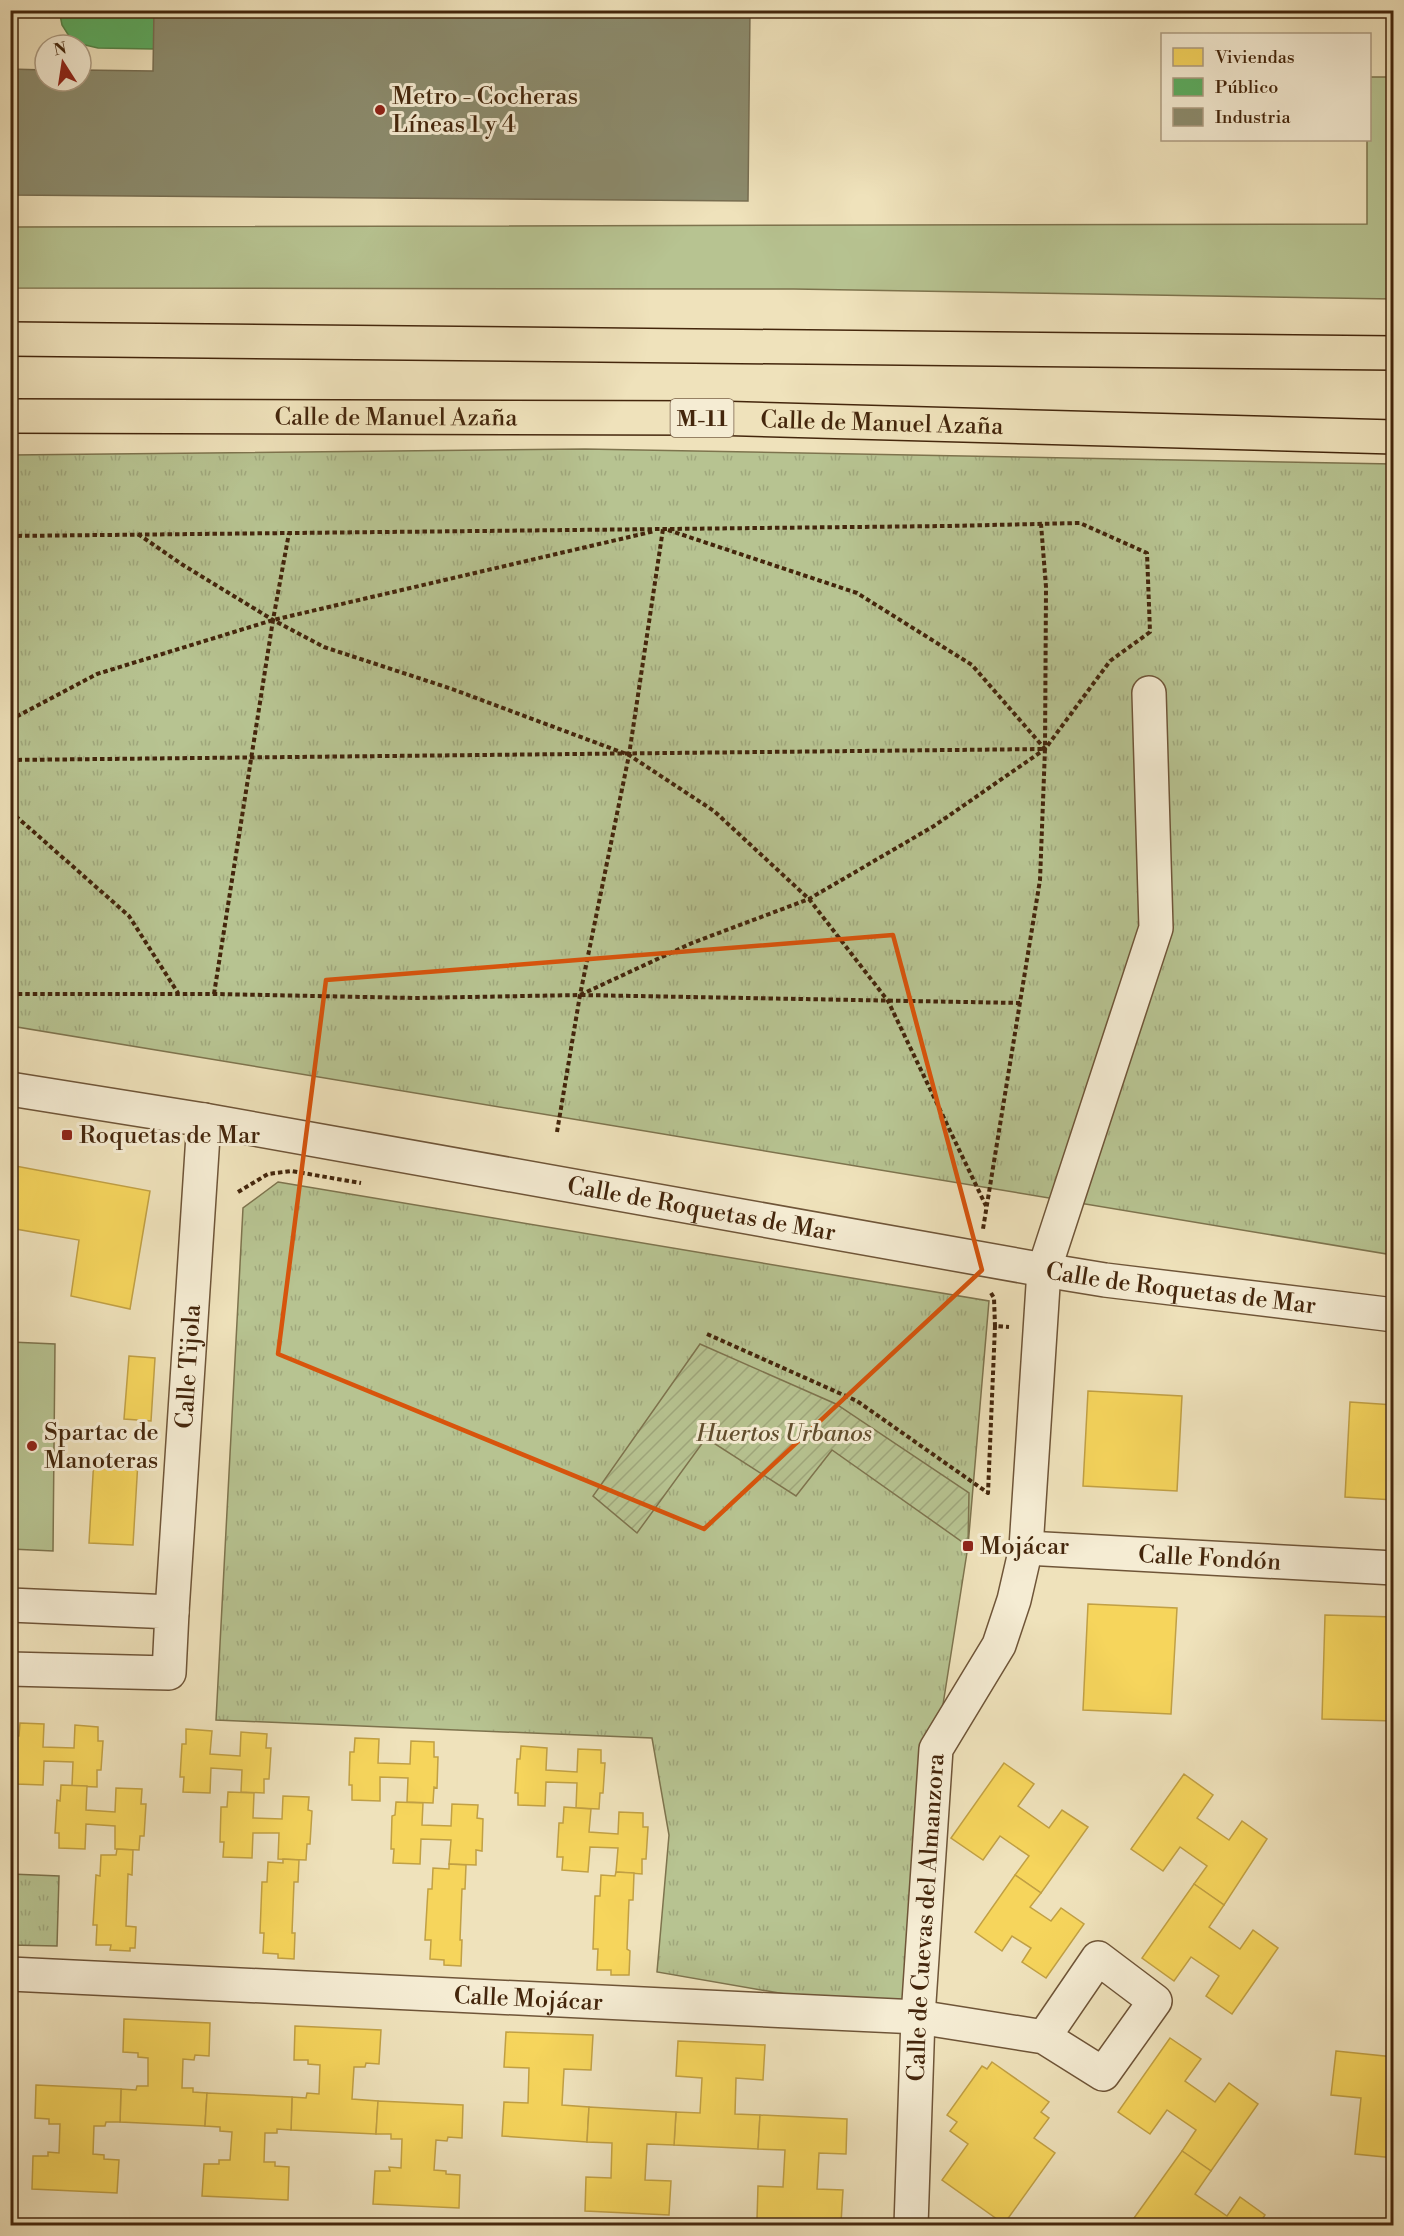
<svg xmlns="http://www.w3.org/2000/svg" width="1404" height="2236" viewBox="0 0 1404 2236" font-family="'Libre Bodoni',serif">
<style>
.grass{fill:#b7c391;stroke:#7e744e;stroke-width:1.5}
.park{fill:url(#park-tufts);stroke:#7e744e;stroke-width:1.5}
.garden{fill:url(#garden-furrows);stroke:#7e744e;stroke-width:1.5}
.homes{fill:#f6d55c;stroke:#c1a044;stroke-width:1.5}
.public{fill:#5aae61;stroke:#538548;stroke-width:1.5}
.industry{fill:#8c8c6e;stroke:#766d51;stroke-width:1.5}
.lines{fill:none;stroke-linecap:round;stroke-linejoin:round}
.minor-casing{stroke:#6f5538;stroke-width:36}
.highway-casing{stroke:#44260c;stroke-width:36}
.path{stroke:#44260c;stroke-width:4;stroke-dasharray:4.5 3;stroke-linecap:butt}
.minor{stroke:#f5ecd3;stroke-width:33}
.highway{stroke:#efe2bb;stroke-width:33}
.marked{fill:none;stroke:#d8540c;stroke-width:4.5;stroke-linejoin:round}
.poi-dot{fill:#8f2418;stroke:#f5ecd3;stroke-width:2}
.labels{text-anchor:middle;stroke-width:6;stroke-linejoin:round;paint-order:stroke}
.shield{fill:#f5ecd3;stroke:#796148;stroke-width:1.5}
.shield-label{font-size:22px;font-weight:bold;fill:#44260c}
.poi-label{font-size:24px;fill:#44260c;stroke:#f5ecd3;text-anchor:start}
.street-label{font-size:24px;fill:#44260c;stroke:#f5ecd3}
.park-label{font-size:24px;font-style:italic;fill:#614d2d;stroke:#f5ecd3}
</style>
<defs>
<pattern id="park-tufts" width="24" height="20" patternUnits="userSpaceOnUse" patternTransform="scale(1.5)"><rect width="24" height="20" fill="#b7c391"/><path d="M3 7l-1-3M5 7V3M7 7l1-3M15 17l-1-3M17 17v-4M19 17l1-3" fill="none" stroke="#9fa77c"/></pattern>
<pattern id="garden-furrows" width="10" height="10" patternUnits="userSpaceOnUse" patternTransform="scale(1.5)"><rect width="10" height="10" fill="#b7c391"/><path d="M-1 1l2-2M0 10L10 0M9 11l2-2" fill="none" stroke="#9fa77c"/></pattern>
</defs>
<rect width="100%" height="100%" fill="#efe2bb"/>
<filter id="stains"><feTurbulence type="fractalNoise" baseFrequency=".00333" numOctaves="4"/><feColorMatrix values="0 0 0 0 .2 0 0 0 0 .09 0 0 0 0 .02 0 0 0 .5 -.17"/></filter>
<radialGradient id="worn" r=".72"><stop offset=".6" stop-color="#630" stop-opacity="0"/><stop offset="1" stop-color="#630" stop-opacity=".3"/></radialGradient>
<g class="grass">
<path d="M1370,77H1393V299L794,289L11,288V227L1367,224V140H1370Z"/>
<path d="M11,1342L55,1344L53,1551L11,1549Z"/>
</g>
<g class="park">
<path d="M585,449L1393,464V1255L11,1026V455Z"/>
<path d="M278,1182L989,1301L968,1546L936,1749L918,2017L657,1972L669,1835L652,1738L216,1720L243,1208Z"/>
<path d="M11,1874L59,1876L57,1946L11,1945Z"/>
</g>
<path class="garden" d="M700,1344L836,1404L969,1493L968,1546L832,1450L796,1496L706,1438L637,1533L593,1496Z"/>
<g class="homes">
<path d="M10,1165L150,1191L130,1309L71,1296L79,1240L10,1228Z"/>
<path d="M129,1356L155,1358L151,1421L124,1419Z"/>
<path d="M1088,1391L1182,1396L1177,1491L1083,1486Z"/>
<path d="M1350,1402L1394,1405V1500L1345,1497Z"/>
<path d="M94,1458L138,1461L133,1545L89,1543Z"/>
<path d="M1088,1604L1177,1608L1171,1714L1083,1710Z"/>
<path d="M1325,1615L1394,1617V1721L1322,1719Z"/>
<path d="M20,1723L44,1724L43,1747L74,1748L75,1725L98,1727V1741H103L101,1770H97V1787L72,1786L73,1762L44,1761L43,1785L16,1784L15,1736H19Z"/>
<path d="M186,1729L212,1731L210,1754L240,1756L241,1732L267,1734L266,1748H271L269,1779H264V1793L241,1792L242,1770L211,1768L210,1793L183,1792L184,1777H180L182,1744H186Z"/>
<path d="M355,1738L379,1739L378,1763L410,1764L411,1741L434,1742V1757H438L437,1788L434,1787L433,1803L407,1802L408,1778L380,1777V1801L352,1800V1785H349L350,1752H354Z"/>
<path d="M521,1746L547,1748L546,1770L577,1772L578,1749L601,1750V1763H605L603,1793H600L599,1809L576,1808L577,1783L546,1782L545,1806L518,1805V1793H515L517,1759H520Z"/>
<path d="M1004,1763L1034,1784L1018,1806L1049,1828L1062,1810L1088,1827L1041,1893L1015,1875L1029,1856L1000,1836L983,1860L951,1838Z"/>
<path d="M1184,1774L1213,1795L1197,1818L1229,1840L1242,1821L1267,1839L1224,1905L1194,1884L1207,1866L1180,1847L1163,1871L1131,1849Z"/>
<path d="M61,1785L87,1786L86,1810L115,1812L116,1788L142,1789L141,1804H146L144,1836H140L139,1850L115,1849V1826L86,1824L85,1849L59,1848V1833H55L57,1800L60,1801Z"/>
<path d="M228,1792L254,1793L253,1818L282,1819L283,1796L309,1797L308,1810L312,1811L310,1844H307L306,1860L278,1859L279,1833H253L252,1858L223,1857L224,1842H220L221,1807H227Z"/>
<path d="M396,1802L423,1803L422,1825L451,1826L452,1804L478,1805L477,1818L483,1819L482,1851L476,1850V1865L449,1864L451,1840L421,1839L420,1864L393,1863L394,1849H391L392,1816L395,1815Z"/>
<path d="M564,1807L591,1809L589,1832L618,1834L619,1812L643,1813V1827H648L646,1859H642V1874L616,1872L618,1848L590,1847L588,1872L562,1870L563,1857H557L559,1823H563Z"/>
<path d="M117,1849L133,1850L132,1875L128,1874L126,1926L136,1927L135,1948H130V1951L110,1950L111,1945H96L97,1925H93L96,1875L100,1876L101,1855H116Z"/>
<path d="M283,1859L299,1860L298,1882H294L292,1933H295L294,1959L278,1958V1954L263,1953L264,1933H260L262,1882H267L268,1862L283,1863Z"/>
<path d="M449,1864L466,1865L465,1889H462L460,1940H462L461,1966L444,1965V1960L430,1959L431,1940H425L428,1889H432L433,1868L449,1869Z"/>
<path d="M616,1872L634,1873L633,1900H629L627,1949L630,1951L629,1975H611V1970H597L598,1949H593L595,1896H600L601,1875L615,1876Z"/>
<path d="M1015,1875L1041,1893L1030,1907L1051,1921L1061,1908L1084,1924L1046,1978L1022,1962L1031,1948L1012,1936L1002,1951L975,1932Z"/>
<path d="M1194,1884L1224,1905L1209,1927L1240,1949L1253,1930L1278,1948L1232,2014L1206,1996L1219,1976L1191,1957L1174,1981L1142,1958Z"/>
<path d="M124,2019L210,2023L209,2056L195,2055L194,2060L183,2059L182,2088H193V2092L207,2093L205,2126L120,2122L121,2089L136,2090L137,2086H148V2058L138,2057V2053L123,2052Z"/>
<path d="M295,2026L381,2030L379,2064L366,2063L365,2067H354L352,2099L378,2101L376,2134L291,2130L292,2097L306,2098L307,2093L319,2094L320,2065L308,2064V2060H294Z"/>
<path d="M506,2032L593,2035L591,2070L564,2069L562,2105L589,2107L587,2142L502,2136L504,2102L528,2103L529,2068L504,2067Z"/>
<path d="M1170,2038L1201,2059L1185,2081L1215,2102L1229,2083L1258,2104L1211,2171L1182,2151L1196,2130L1167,2110L1150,2134L1118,2112Z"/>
<path d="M678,2041L765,2045L763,2080L736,2078L735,2114L760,2115L758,2149L674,2145L676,2112L700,2113L702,2078L676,2076Z"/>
<path d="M1336,2051L1394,2057V2158L1355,2154L1361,2098L1331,2095Z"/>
<path d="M992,2062L1049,2102L1041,2112L1049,2118L1034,2138L1055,2153L1004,2224L942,2180L968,2144L950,2131L957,2122L947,2115L982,2066L987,2069Z"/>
<path d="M36,2085L121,2089L120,2122H106L105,2126H94L93,2154L104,2155V2159L119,2160L117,2193L32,2189L33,2156H48V2152L59,2153L60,2124H49V2119L35,2118Z"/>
<path d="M207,2093L292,2097L291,2130L277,2129V2133H265L264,2162H275V2166L289,2167L288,2200L202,2196L204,2164H219V2160H230L232,2132L220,2131V2127L205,2126Z"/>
<path d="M378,2101L463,2105L462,2138L448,2137L447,2141L436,2140L434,2170L446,2171V2174L460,2175L459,2208L373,2204L375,2171H390L389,2167L401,2168L402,2139H391V2134H376Z"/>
<path d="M589,2107L676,2112L674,2145L647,2144L645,2180L671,2181L669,2215L585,2211L586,2177L611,2178L612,2143L587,2142Z"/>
<path d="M760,2115L847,2119L846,2154L819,2153L817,2189L843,2190L841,2223L757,2219L758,2186L783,2187L785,2150L758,2149Z"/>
<path d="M1182,2151L1211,2171L1195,2194L1227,2216L1240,2197L1265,2215L1258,2226H1181L1178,2224L1177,2226L1129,2225Z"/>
</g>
<path class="public" d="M59,10H154V49L98,48L81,44L69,36L62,25Z"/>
<path class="industry" d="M154,10H750L748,201L10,195V69L45,70V81H81V70L153,71Z"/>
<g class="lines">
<g class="minor-casing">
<g id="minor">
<path id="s1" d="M10,1089L204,1120L1044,1270L1105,1280L1394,1315"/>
<path id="s2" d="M1026,1548L1394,1568"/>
<path d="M10,1605L172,1612L169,1673L10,1669"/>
<path id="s3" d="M172,1612L204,1120"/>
<path id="s4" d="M10,1974L918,2017L1044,2037L1103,2074L1155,2001L1098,1958L1044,2037"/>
<path id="s5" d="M911,2226L918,2017L936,1749L999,1645L1014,1600L1026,1548L1044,1270L1156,928L1149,693"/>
</g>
</g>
<g class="highway-casing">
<g id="highway">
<path d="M10,339L1394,353"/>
<path id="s6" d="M10,416L712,418L1394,437"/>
</g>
</g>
<g class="path">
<path d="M668,530L857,593L972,665L1045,749L1046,587L1041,524"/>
<path d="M138,534L183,565L273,620L324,647L452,689L629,755L714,811L809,899L888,1001L986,1206"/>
<path d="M10,536L947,526L1080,523L1147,553L1150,632L1110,661L1045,749L934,826L809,899L692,943L580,995L415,998L214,994H10"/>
<path d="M10,720L97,674L273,620L655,531"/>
<path d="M10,760L1045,749L1040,880L983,1229"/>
<path d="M10,811L129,916L178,993"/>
<path d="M214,994L273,620L289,533"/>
<path d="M581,995L1020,1003"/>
<path d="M557,1132L580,995L629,755L663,529"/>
<path d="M238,1192L268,1174L291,1171L361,1183"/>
<path d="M991,1293L994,1298L995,1326"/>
<path d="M707,1334L857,1401L988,1493L995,1326L1009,1327"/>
</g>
<use href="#minor" class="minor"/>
<use href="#highway" class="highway"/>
</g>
<path class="marked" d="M893,935L982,1270L704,1529L278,1354L326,980Z"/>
<g class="poi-dot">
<circle cx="380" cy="110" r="6"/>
<rect x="61" y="1129" width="12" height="12" rx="3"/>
<circle cx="32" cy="1446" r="6"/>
<rect x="962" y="1540" width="12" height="12" rx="3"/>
</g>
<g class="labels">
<rect class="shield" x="670.5" y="399" width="63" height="38" rx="4.5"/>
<g class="shield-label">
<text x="702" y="426">M-11</text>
</g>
<g class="poi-label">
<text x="392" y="104">Metro - Cocheras<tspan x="392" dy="28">Líneas 1 y 4</tspan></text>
<text x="79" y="1143">Roquetas de Mar</text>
<text x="44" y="1440">Spartac de<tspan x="44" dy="28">Manoteras</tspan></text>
<text x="980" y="1554">Mojácar</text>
</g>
<g class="street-label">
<text dy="8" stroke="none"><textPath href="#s6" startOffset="386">Calle de Manuel Azaña</textPath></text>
<text dy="8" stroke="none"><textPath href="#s6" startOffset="872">Calle de Manuel Azaña</textPath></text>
<text dy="8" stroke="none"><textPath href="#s1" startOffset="702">Calle de Roquetas de Mar</textPath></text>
<text dy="8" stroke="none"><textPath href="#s1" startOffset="1188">Calle de Roquetas de Mar</textPath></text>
<text dy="8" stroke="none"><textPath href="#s3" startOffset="246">Calle Tijola</textPath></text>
<text dy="8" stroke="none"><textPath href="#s2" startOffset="184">Calle Fondón</textPath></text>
<text dy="8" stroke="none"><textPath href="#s5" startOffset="309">Calle de Cuevas del Almanzora</textPath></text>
<text dy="8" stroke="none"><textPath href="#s4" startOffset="519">Calle Mojácar</textPath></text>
</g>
<g class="park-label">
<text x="784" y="1441">Huertos Urbanos</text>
</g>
</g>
<rect width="1404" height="2236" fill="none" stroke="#efe2bb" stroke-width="36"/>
<rect x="12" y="12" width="1380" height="2212" fill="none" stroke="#44260c" stroke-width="3"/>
<rect x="18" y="18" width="1368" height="2200" fill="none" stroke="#44260c" stroke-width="1.5"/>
<rect x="1161" y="33" width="210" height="108" fill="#f5ecd3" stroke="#ae9d83" stroke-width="1.5"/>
<rect x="1173" y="48" width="30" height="18" fill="#f6d55c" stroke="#ae9d83" stroke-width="1.5"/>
<text x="1215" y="63" font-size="18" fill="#44260c">Viviendas</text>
<rect x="1173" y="78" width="30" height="18" fill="#5aae61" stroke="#ae9d83" stroke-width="1.5"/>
<text x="1215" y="93" font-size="18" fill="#44260c">Público</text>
<rect x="1173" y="108" width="30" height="18" fill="#8c8c6e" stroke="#ae9d83" stroke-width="1.5"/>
<text x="1215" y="123" font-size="18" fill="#44260c">Industria</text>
<g transform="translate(63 63) rotate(348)"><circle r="28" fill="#f5ecd3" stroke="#ae9d83" stroke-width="1.5"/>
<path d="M0-4.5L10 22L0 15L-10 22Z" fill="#8f2418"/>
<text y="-9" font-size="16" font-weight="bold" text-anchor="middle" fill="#44260c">N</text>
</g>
<rect width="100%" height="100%" filter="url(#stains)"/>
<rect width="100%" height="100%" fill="url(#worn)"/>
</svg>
